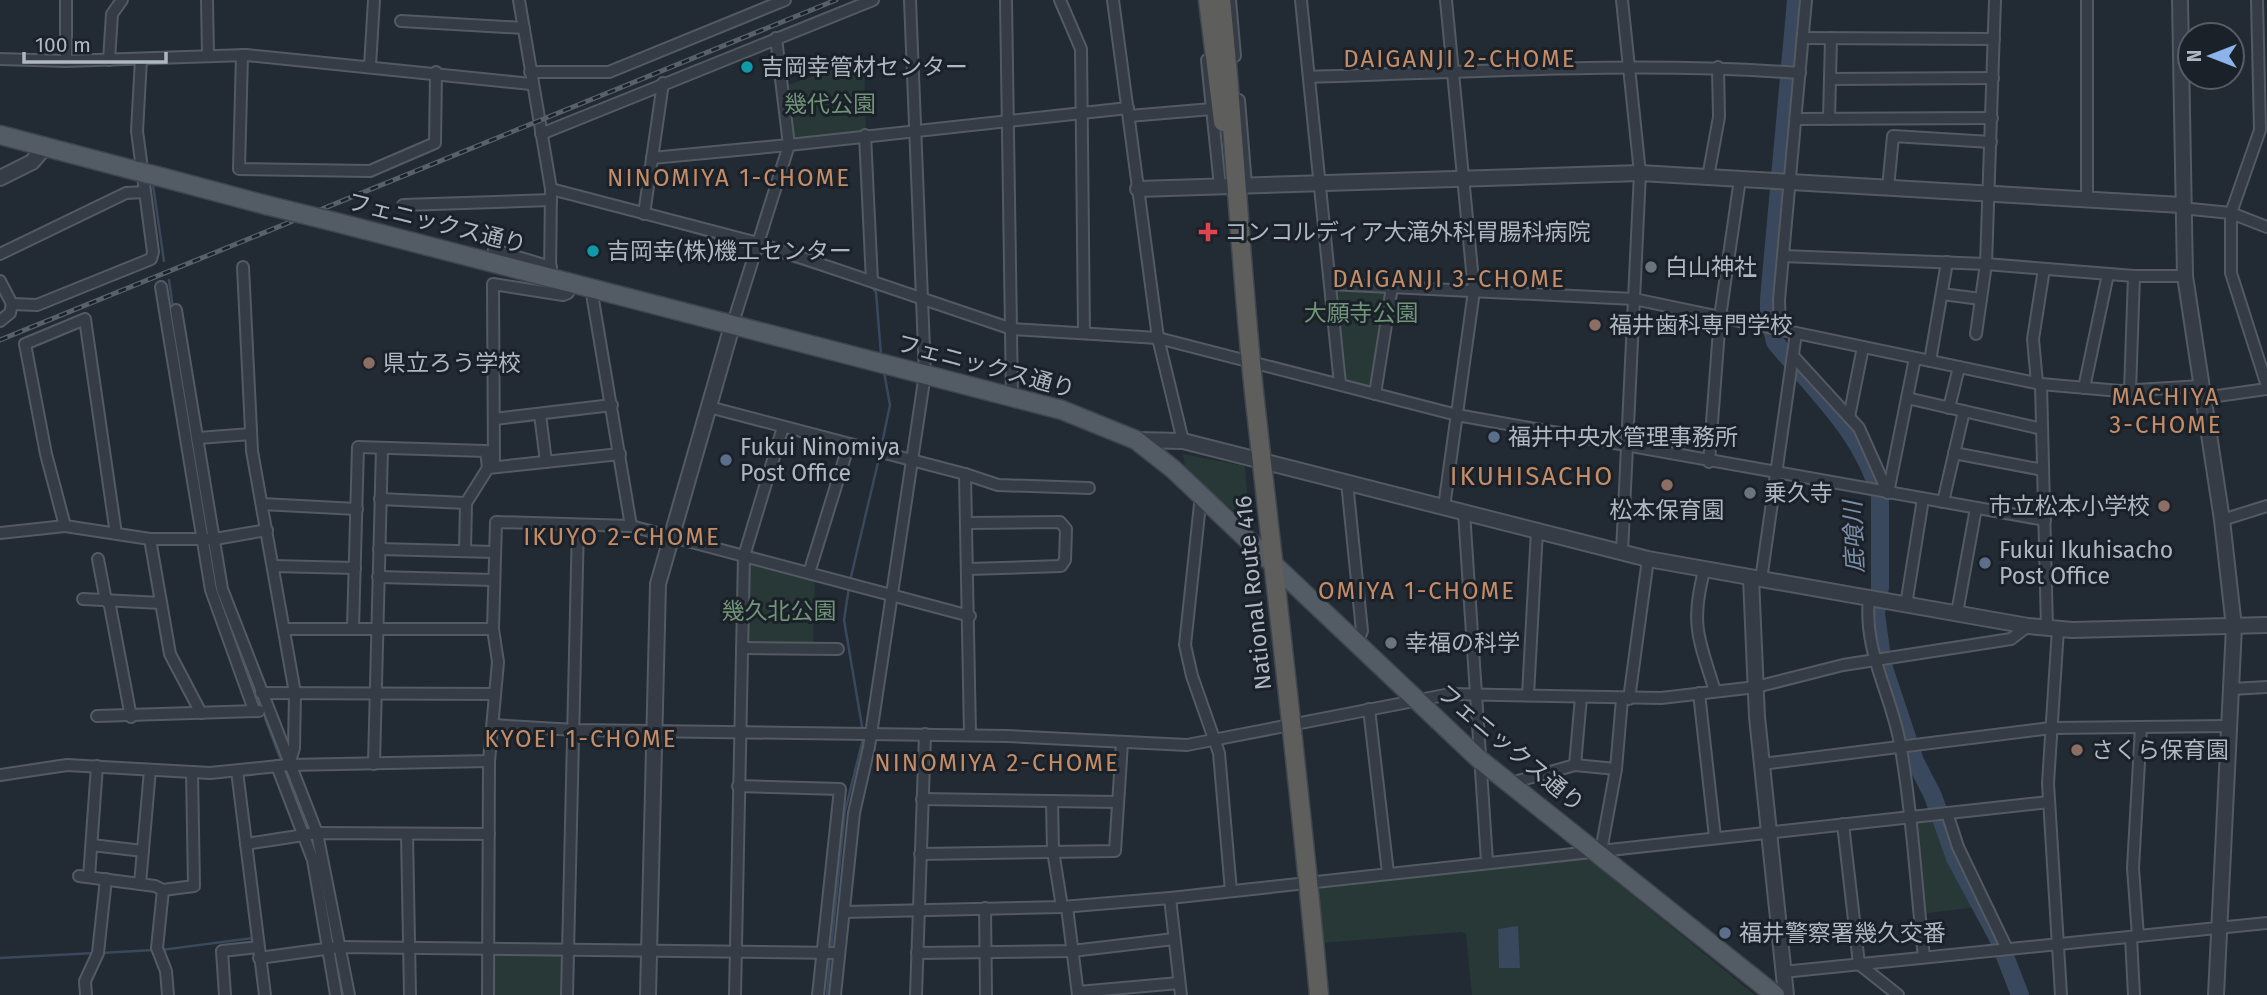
<svg xmlns="http://www.w3.org/2000/svg" width="2267" height="995" viewBox="0 0 2267 995" font-family="'Fira Sans','Noto Sans JP',sans-serif">
<style>
.green{fill:#273837}
.water{fill:#39485c}
.lines{fill:none;stroke-linecap:round;stroke-linejoin:round}
.stream{stroke:#39485c;stroke-width:2.5}
.river{stroke:#39485c;stroke-width:18}
.minor-casing{stroke:#535a62;stroke-width:14}
.tertiary-casing{stroke:#535a62;stroke-width:18}
.primary-casing{stroke:#3f454e;stroke-width:21}
.trunk-casing{stroke:#40474f;stroke-width:21}
.minor{stroke:#353c45;stroke-width:10}
.tertiary{stroke:#353c45;stroke-width:14}
.primary{stroke:#535b65;stroke-width:18}
.trunk{stroke:#5e5e5c;stroke-width:18}
.rail-casing{stroke:#57606b;stroke-width:5}
.rail{stroke:#1b2129;stroke-width:2.5;stroke-dasharray:8;stroke-linecap:butt}
.primary-bridge-casing{stroke:#3f454e;stroke-width:21;stroke-linecap:butt}
.primary-bridge{stroke:#535b65;stroke-width:18}
.culture-dot{fill:#0f9aa8;stroke:#1b2129;stroke-width:2.5}
.health-dot{fill:#e0444e;stroke:#1b2129;stroke-width:2.5}
.worship-dot{fill:#6b7280;stroke:#1b2129;stroke-width:2.5}
.education-dot{fill:#8d6e63;stroke:#1b2129;stroke-width:2.5}
.service-dot{fill:#5c6f8a;stroke:#1b2129;stroke-width:2.5}
.labels{text-anchor:middle;stroke-width:6;stroke-linejoin:round;paint-order:stroke}
.poi-label{font-size:23px;fill:#afb7c1;stroke:#1b2129;text-anchor:start}
.park-label{font-size:23px;fill:#719578;stroke:#1b2129}
.street-label{font-size:23px;fill:#afb7c1;stroke:#1b2129}
.neighbourhood-label{font-size:24px;letter-spacing:2px;fill:#c58d67;stroke:#1b2129}
.water-label{font-size:24px;font-style:italic;fill:#7b8ea7;stroke:#1b2129}
.quarter-label{font-size:26px;letter-spacing:2px;fill:#c58d67;stroke:#1b2129}
</style>
<rect width="100%" height="100%" fill="#222a34"/>
<g class="green">
<path d="M864,57L866,134L791,141L783,87Z"/>
<path d="M1338,286L1391,289L1374,391L1341,383L1333,291Z"/>
<path d="M1183,454L1245,466L1249,515L1243,518L1186,473Z"/>
<path d="M745,558L815,576L813,647H743Z"/>
<path d="M1937,814L1977,907L1919,914L1908,817Z"/>
<path d="M1587,858L1755,995H1472L1466,934L1461,932L1322,943L1317,893L1323,886Z"/>
<path d="M493,949L566,950L565,995H492Z"/>
</g>
<path class="water" d="M1518,926L1520,968H1499L1498,929Z"/>
<g class="lines">
<g class="stream">
<path d="M153,185L164,261"/>
<path d="M654,221L752,249"/>
<path d="M758,251L836,275"/>
<path d="M169,280L173,308"/>
<path d="M872,287L876,292L881,355"/>
<path d="M881,448L890,405L884,372"/>
<path d="M850,581L880,454"/>
<path d="M849,587L844,620L863,732"/>
<path d="M232,630L260,704"/>
<path d="M265,718L280,758"/>
<path d="M285,771L308,828"/>
<path d="M311,838L315,852"/>
<path d="M327,910L333,943"/>
<path d="M161,950L253,938"/>
<path d="M831,950L845,811L863,739"/>
<path d="M101,953L154,950"/>
<path d="M0,958L95,953"/>
<path d="M827,995L830,956"/>
</g>
<path class="river" d="M1796,0L1769,299V317L1775,342C1815,391 1863,433 1880,496V587L1876,614L1883,665L1915,761L1933,796L1955,858L1998,938L2020,995"/>
<g class="minor-casing">
<g id="minor">
<path d="M207,0L208,55"/>
<path d="M519,0L551,189L550,278"/>
<path d="M1006,0L1012,397"/>
<path d="M1060,0L1081,49L1084,333"/>
<path d="M1113,0L1158,338L1183,441"/>
<path d="M1230,0L1235,56"/>
<path d="M1301,0L1340,384"/>
<path d="M1622,0L1640,173L1622,552"/>
<path d="M2257,0L2260,130L2231,213V273L2267,386"/>
<path d="M401,21L524,28"/>
<path d="M1803,38L1994,39"/>
<path d="M242,55L239,169L370,171L435,143L436,72"/>
<path d="M0,59L66,61L246,55L531,84"/>
<path d="M109,60L112,14L122,0"/>
<path d="M1207,60L1220,186"/>
<path d="M66,61V0"/>
<path d="M370,66L374,0"/>
<path d="M530,72H609L785,0"/>
<path d="M1309,77C1473,72 1636,61 1800,73"/>
<path d="M1830,79L1993,78"/>
<path d="M1239,100L1246,185"/>
<path d="M1129,116L1212,109"/>
<path d="M1796,119L1992,118"/>
<path d="M1829,119L1831,38"/>
<path d="M541,134L873,0"/>
<path d="M865,135L872,281"/>
<path d="M652,158L789,145L776,38"/>
<path d="M1708,177L1719,117L1718,67"/>
<path d="M1888,188L1893,136L1991,142"/>
<path d="M551,189L758,243L1012,329L1158,338L1457,415L2045,520"/>
<path d="M2087,200V0"/>
<path d="M403,205L551,200"/>
<path d="M2181,208L2231,213L2267,227"/>
<path d="M644,214L663,83"/>
<path d="M0,254L126,193L145,192"/>
<path d="M493,254L494,250L551,267"/>
<path d="M1783,256L1986,264L2134,276H2185"/>
<path d="M243,267L252,451L295,693L294,748L289,765"/>
<path d="M0,281L12,304L37,305L151,259L153,252L137,131L141,59"/>
<path d="M1330,284L1634,299L2041,384L2120,391L2201,386"/>
<path d="M161,287L211,590L254,710"/>
<path d="M591,288L631,526"/>
<path d="M1942,294L1981,299"/>
<path d="M176,310L222,589L317,833L349,995"/>
<path d="M0,321L10,313L12,304"/>
<path d="M732,326L789,145L1128,108"/>
<path d="M1780,330L1779,300L1806,0"/>
<path d="M1976,334L1986,264L1995,0"/>
<path d="M1793,356L1859,428L1888,493"/>
<path d="M1930,361L1947,262"/>
<path d="M2037,383L2033,339L2044,269"/>
<path d="M2041,384L2047,628"/>
<path d="M2084,388L2108,274"/>
<path d="M2130,391L2134,276"/>
<path d="M1375,394L1392,287"/>
<path d="M1907,398L2042,429"/>
<path d="M2203,398L2267,389"/>
<path d="M709,407L965,474L970,735"/>
<path d="M1949,408L1959,367"/>
<path d="M540,414L546,462"/>
<path d="M1849,417L1863,347"/>
<path d="M494,419L612,405"/>
<path d="M198,438L251,434"/>
<path d="M1954,453L2043,470"/>
<path d="M1709,462L1720,317L1740,179"/>
<path d="M494,465L493,284L563,295L568,293L571,283"/>
<path d="M965,474L998,485L1089,488"/>
<path d="M1347,482L1362,631L1357,643"/>
<path d="M1888,493L1915,358"/>
<path d="M1201,495L1185,645L1192,676L1219,753L1231,891"/>
<path d="M380,499L466,503"/>
<path d="M1943,502L1964,411"/>
<path d="M262,504L357,509"/>
<path d="M1444,507L1474,291L1446,0"/>
<path d="M1464,512L1487,861"/>
<path d="M2222,520L2267,506"/>
<path d="M967,523L1060,522L1066,529L1065,560L1061,566L968,569"/>
<path d="M0,533L65,526"/>
<path d="M116,534L85,319L25,344L46,454L65,526L150,539H215L267,530"/>
<path d="M150,539L170,654L201,713"/>
<path d="M379,549L495,552"/>
<path d="M465,551L466,503L488,468L620,454"/>
<path d="M98,559L106,601"/>
<path d="M273,566L355,568"/>
<path d="M1704,571C1690,626 1699,639 1715,691"/>
<path d="M809,573L849,444"/>
<path d="M378,577L494,580"/>
<path d="M1761,580L1796,333"/>
<path d="M1869,598C1863,653 1893,696 1901,749C1913,818 1916,888 1924,957"/>
<path d="M83,599L161,603"/>
<path d="M109,601L131,717"/>
<path d="M1906,605L1923,499"/>
<path d="M1957,613L1976,508"/>
<path d="M353,628L358,447L486,451L488,468"/>
<path d="M285,629H493"/>
<path d="M2058,629L2048,783L2061,995"/>
<path d="M742,648L838,649"/>
<path d="M2232,689L2267,687"/>
<path d="M261,693L495,694"/>
<path d="M1699,693L1715,837"/>
<path d="M1528,695L1537,530"/>
<path d="M1629,699L1648,559"/>
<path d="M1369,709L1388,873"/>
<path d="M97,716L259,711"/>
<path d="M493,725L575,730L1007,736L1187,745L1450,694L1661,698L1756,687L1843,665L2011,639L2028,626"/>
<path d="M374,764L382,448"/>
<path d="M1762,764L2051,728L2230,726"/>
<path d="M1575,765L1581,697"/>
<path d="M277,766L313,860L336,995"/>
<path d="M237,771L265,995"/>
<path d="M0,775L67,765L210,773L289,765L489,761"/>
<path d="M1511,783L1575,765L1616,769"/>
<path d="M738,786L840,789L818,995"/>
<path d="M922,799L1118,802"/>
<path d="M1052,801L1053,851L1062,907"/>
<path d="M1947,813L1958,847L2007,949"/>
<path d="M1843,824L1859,964L1898,995"/>
<path d="M407,834L410,995"/>
<path d="M246,844L317,833L489,834"/>
<path d="M92,845L143,851"/>
<path d="M1601,851L1616,769L1622,699"/>
<path d="M920,854L1115,851L1122,743"/>
<path d="M79,876L155,886L163,890L194,886L192,772"/>
<path d="M89,877L97,766"/>
<path d="M140,884L150,770"/>
<path d="M163,890L157,948L166,971L168,995"/>
<path d="M1170,898L1181,995"/>
<path d="M1067,907L1078,995"/>
<path d="M985,908L986,995"/>
<path d="M844,912L1062,907L1170,898L2049,802"/>
<path d="M2138,936L2133,868L2141,727"/>
<path d="M2131,937L2134,995"/>
<path d="M917,953L1072,951L1174,939"/>
<path d="M259,958L340,947L839,953"/>
<path d="M1783,972L2267,923"/>
<path d="M1078,992L1179,983"/>
<path d="M86,995L85,981L98,953L106,879"/>
<path d="M225,995L222,951L258,947"/>
<path d="M488,995L489,761L498,662L493,629L496,522L631,526L970,616"/>
<path d="M567,995L578,525"/>
<path d="M735,995L744,556L783,427"/>
<path d="M835,995L854,813L869,747L925,374L910,0"/>
<path d="M916,995L925,734"/>
</g>
</g>
<g class="tertiary-casing">
<g id="tertiary">
<path d="M2180,0L2185,276L2222,520L2234,627L2216,995"/>
<path d="M0,178L32,162L45,147"/>
<path d="M1138,189L1640,173L2181,205"/>
<path d="M1136,440L1183,441L1648,559L2028,626L2072,630L2267,625"/>
<path d="M1751,578L1757,717L1786,995"/>
<path d="M648,995L658,584L732,326"/>
</g>
</g>
<g class="primary-casing">
<g id="primary">
<path d="M0,135L137,171"/>
<path d="M157,176L266,205"/>
<path d="M335,222L1062,410L1136,440L1173,469L1479,759L1775,995"/>
</g>
</g>
<g class="trunk-casing">
<g id="trunk">
<path d="M1208,0L1223,122"/>
<path d="M1221,0C1235,133 1240,267 1255,401C1277,599 1301,796 1319,995"/>
</g>
</g>
<use href="#minor" class="minor"/>
<use href="#tertiary" class="tertiary"/>
<use href="#primary" class="primary"/>
<use href="#trunk" class="trunk"/>
<g class="rail-casing">
<path id="rail" d="M0,340L836,0"/>
</g>
<use href="#rail" class="rail"/>
<g class="primary-bridge-casing">
<g id="primary-bridge">
<path d="M137,171L157,176"/>
<path d="M266,205L335,222"/>
</g>
</g>
<use href="#primary-bridge" class="primary-bridge"/>
</g>
<g class="culture-dot">
<circle cx="747" cy="67" r="7"/>
<circle cx="593" cy="251" r="7"/>
</g>
<path class="health-dot" d="M1204.5 221.5h7v7h7v7h-7v7h-7v-7h-7v-7h7z"/>
<g class="worship-dot">
<circle cx="1651" cy="267" r="7"/>
<circle cx="1750" cy="493" r="7"/>
<circle cx="1391" cy="643" r="7"/>
</g>
<g class="education-dot">
<circle cx="1595" cy="325" r="7"/>
<circle cx="369" cy="363" r="7"/>
<circle cx="1667" cy="485" r="7"/>
<circle cx="2164" cy="506" r="7"/>
<circle cx="2077" cy="750" r="7"/>
</g>
<g class="service-dot">
<circle cx="1494" cy="437" r="7"/>
<circle cx="726" cy="460" r="7"/>
<circle cx="1985" cy="563" r="7"/>
<circle cx="1725" cy="933" r="7"/>
</g>
<g class="labels">
<g class="poi-label">
<text x="761" y="75">吉岡幸管材センター</text>
<text x="1224" y="240">コンコルディア大滝外科胃腸科病院</text>
<text x="607" y="259">吉岡幸(株)機工センター</text>
<text x="1665" y="275">白山神社</text>
<text x="1609" y="333">福井歯科専門学校</text>
<text x="383" y="371">県立ろう学校</text>
<text x="1508" y="445">福井中央水管理事務所</text>
<text x="740" y="455">Fukui Ninomiya<tspan x="740" dy="26">Post Office</tspan></text>
<text x="1764" y="501">乗久寺</text>
<text x="2150" y="514" text-anchor="end">市立松本小学校</text>
<text x="1667" y="518" text-anchor="middle">松本保育園</text>
<text x="1999" y="558">Fukui Ikuhisacho<tspan x="1999" dy="26">Post Office</tspan></text>
<text x="1405" y="651">幸福の科学</text>
<text x="2091" y="758">さくら保育園</text>
<text x="1739" y="941">福井警察署幾久交番</text>
</g>
<g class="park-label">
<text x="830" y="112">幾代公園</text>
<text x="1361" y="321">大願寺公園</text>
<text x="779" y="619">幾久北公園</text>
</g>
<g class="street-label">
<text transform="translate(437 223) rotate(14)" y="8">フェニックス通り</text>
<text transform="translate(986 366) rotate(15)" y="8">フェニックス通り</text>
<text transform="translate(1253 593) rotate(-96)" y="8">National Route 416</text>
<text transform="translate(1511 748) rotate(40)" y="8">フェニックス通り</text>
</g>
<g class="neighbourhood-label">
<text x="1460" y="67">DAIGANJI 2-CHOME</text>
<text x="729" y="186">NINOMIYA 1-CHOME</text>
<text x="1449" y="287">DAIGANJI 3-CHOME</text>
<text x="2166" y="405">MACHIYA<tspan x="2166" dy="28">3-CHOME</tspan></text>
<text x="622" y="545">IKUYO 2-CHOME</text>
<text x="1417" y="599">OMIYA 1-CHOME</text>
<text x="581" y="747">KYOEI 1-CHOME</text>
<text x="997" y="771">NINOMIYA 2-CHOME</text>
</g>
<g class="water-label">
<text transform="translate(1854 537) rotate(-92)" y="8">底喰川</text>
</g>
<g class="quarter-label">
<text x="1532" y="485">IKUHISACHO</text>
</g>
</g>
<g transform="translate(2211 56) rotate(270)"><circle r="33" fill="#1b2129" stroke="#565d66" stroke-width="2"/>
<path d="M0-5L12 26L0 18L-12 26Z" fill="#8cb3ea"/>
<text y="-10" font-size="19" font-weight="bold" text-anchor="middle" fill="#afb7c1">N</text>
</g>
<path d="M24 52v10h142v-10" fill="none" stroke="#afb7c1" stroke-width="3.5"/>
<text x="35" y="52" font-size="21" fill="#afb7c1" stroke="#1b2129" stroke-width="5" paint-order="stroke">100 m</text>
</svg>
